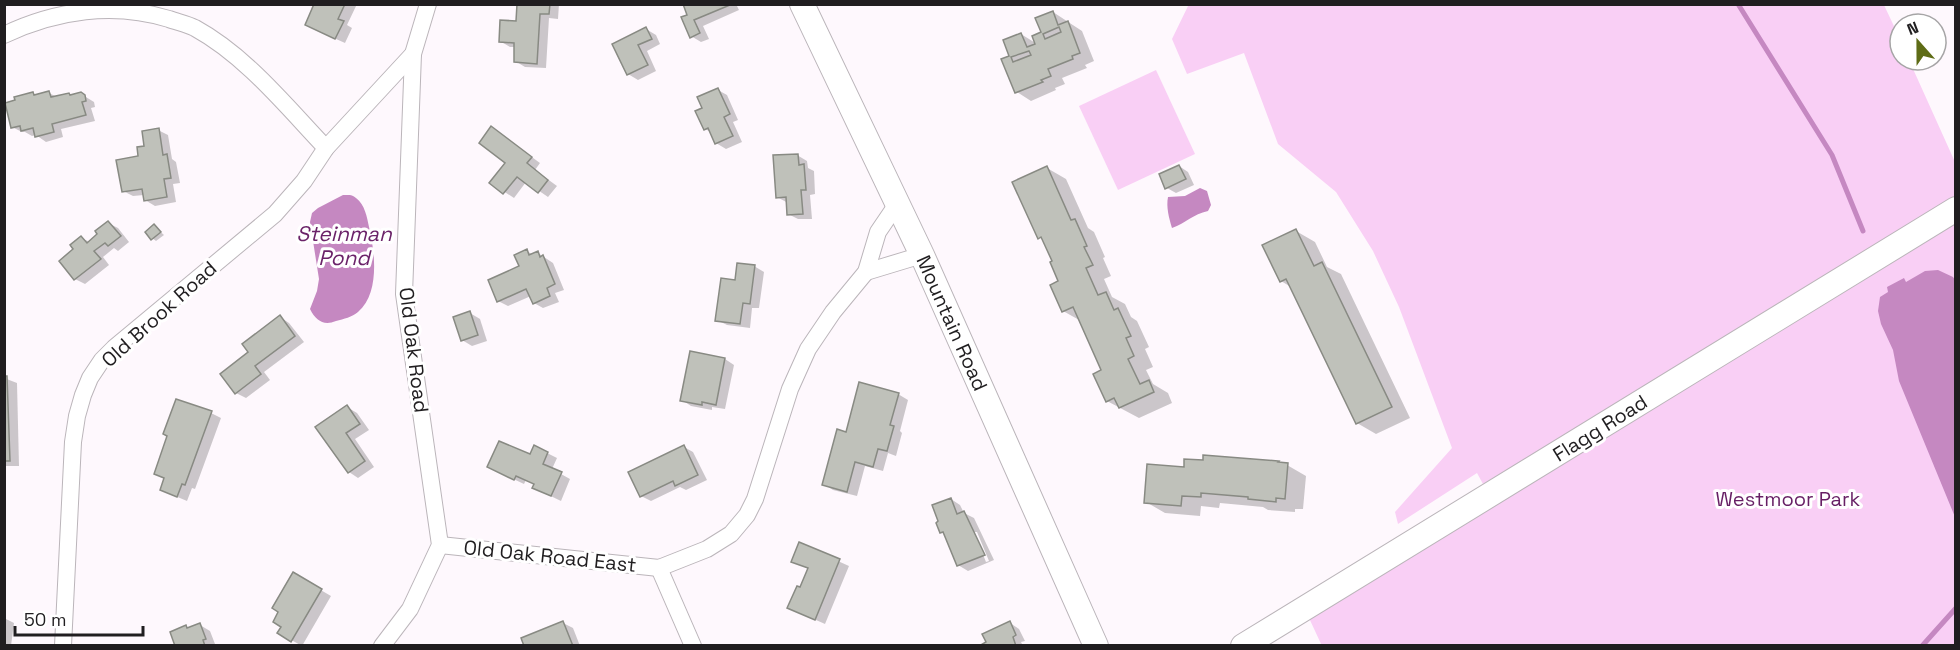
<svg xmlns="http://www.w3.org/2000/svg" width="1960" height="650" viewBox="0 0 1960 650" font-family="'Space Grotesk',sans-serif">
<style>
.green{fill:#f9cff5}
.water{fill:#c588c1}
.shadow{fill:#0003;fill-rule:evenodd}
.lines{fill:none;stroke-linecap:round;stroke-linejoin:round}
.stream{stroke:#c588c1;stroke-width:5}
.building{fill:#bfc1ba;stroke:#888a83;stroke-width:1.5;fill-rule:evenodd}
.street-casing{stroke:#bbb5ba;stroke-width:18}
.secondary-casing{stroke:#bbb5ba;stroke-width:26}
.street{stroke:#fff;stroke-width:16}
.secondary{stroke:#fff;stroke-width:24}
.labels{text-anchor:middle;stroke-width:6;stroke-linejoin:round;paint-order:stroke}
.street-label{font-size:20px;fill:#201e20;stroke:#fff}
.park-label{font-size:20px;fill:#671f65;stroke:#fff}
.water-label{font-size:21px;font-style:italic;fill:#6b2369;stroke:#fff}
</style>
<rect width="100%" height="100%" fill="#fef8fd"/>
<g class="green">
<path d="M1189,4L1884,5L1900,39V60H1909L1955,162V198L1777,309L1483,484L1477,473L1398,524L1395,512L1452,448L1399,307L1373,251L1336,192L1278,144L1244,53L1187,74L1172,39Z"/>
<path d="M1156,70L1195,154L1118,190L1079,106Z"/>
<path d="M1955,223V645L1322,646L1309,618L1869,277Z"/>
</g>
<g class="water">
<path d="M1200,188L1207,191L1211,205L1208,211C1193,214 1186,223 1172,228C1169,218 1166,207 1168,197L1185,196Z"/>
<path d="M343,195C348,195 352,194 356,198C365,205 367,217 369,227C375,252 380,293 358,312C352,317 344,319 336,321C324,326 316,321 310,309L317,291L319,279L310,222L312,213L318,208Z"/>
<path d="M1938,270L1953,277L1955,280V517L1899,381L1893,350L1881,324L1878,311L1880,297L1888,292L1887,287L1904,278L1906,282L1925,271Z"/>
</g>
<g class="shadow">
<path d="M316,4H357L347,25L352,28L345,43L316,30Z"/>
<path d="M518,4H559L558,19L549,18L546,68L525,67L515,61L516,47H510L500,41L517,22Z"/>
<path d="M684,4H736L739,10L703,26L709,39L701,42L691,36L689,16Z"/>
<path d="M1053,12L1082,31L1094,61L1085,65L1087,68L1062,78L1065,84L1055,88L1056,90L1031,101L1017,92L1003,60L1011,57L1005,41L1021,34L1037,44Z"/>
<path d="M646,29L656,35L660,44L647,51L656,71L638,80L628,74L614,45Z"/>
<path d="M718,90L727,95L738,120L733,122L742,142L726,149L716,143L711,132L705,129L704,108Z"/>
<path d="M49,93L57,97L81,94L94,102L95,107L91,108L95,121L61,129L63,137L46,142L36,135L32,136L25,132H22L12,127L33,94L37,96Z"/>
<path d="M492,128L540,163L535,170L557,186L548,197L526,182L514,198L491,183L507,163Z"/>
<path d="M158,130L168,135L172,159L176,162L180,183L173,184L176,202L155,206L145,200L144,195L133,196L123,191L146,147Z"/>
<path d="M797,155L807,161L808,168L814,171L815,194L810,195L812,219H798L788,214V203L777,197Z"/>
<path d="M1179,166L1188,172L1194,185L1176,193L1167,188Z"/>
<path d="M1047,168L1066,179L1088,228L1094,232L1105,257L1103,258L1111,276L1104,279L1112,297L1125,304L1131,317L1137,321L1149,347L1145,349L1153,367L1146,370L1153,384L1168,393L1172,403L1139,418L1107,401L1103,371L1081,321L1063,311L1060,282L1054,262L1044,240L1039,237Z"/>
<path d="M108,223L118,228L129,242L118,251L114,248L103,257L109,265L85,284L75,279V249L81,238L90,242Z"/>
<path d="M154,226L164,235L156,241L152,238Z"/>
<path d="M1296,231L1315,242L1327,267L1341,274L1410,418L1376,434L1357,423L1291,287L1281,281Z"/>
<path d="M527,251L533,255L538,253L553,263L564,290L555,293L559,302L543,308L534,303L531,296L508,306L498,301L521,267Z"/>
<path d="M754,266L764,272L759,308H752L750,328L727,325L717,320L736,282Z"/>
<path d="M470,313L480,319L487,341L472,346L462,340Z"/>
<path d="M280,317L289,323L304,342L264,372L270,380L246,398L236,393L250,352Z"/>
<path d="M692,353L725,359L734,365L725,409L712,407V410L691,406L682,400Z"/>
<path d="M4,378L17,383L19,466H4Z"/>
<path d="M898,394L908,400L900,431L902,433L896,456L888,453L883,471L865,466L857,496L833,490L824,484L847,433Z"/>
<path d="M177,400L211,413L221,418L195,489L192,488L187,501L161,490L165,479L155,473L169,436Z"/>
<path d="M347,407L357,413L369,430L355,439L374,467L358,478L349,472L318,428Z"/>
<path d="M535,447L557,458L552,469L570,479L561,501L534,488L536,485L526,480L524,484L498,472L531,456Z"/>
<path d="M684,447L693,452L707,480L686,490L680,487L651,501L641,496Z"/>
<path d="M1287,465L1306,476L1303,509H1295V512L1268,510L1263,507L1220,503L1219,508L1201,506L1200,516L1165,513L1146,502L1185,469Z"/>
<path d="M951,499L960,505L964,513L974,518L994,560L968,571L958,565L945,534L942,532ZM974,532H977L989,561L986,562Z"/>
<path d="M800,544L849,566L825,624L789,608L801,589L809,569L793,561Z"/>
<path d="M293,574L331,596L302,646L279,633L283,626Z"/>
<path d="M4,618L14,623L11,646H4Z"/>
<path d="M563,623L573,628L580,646H526Z"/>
<path d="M1010,623L1019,629L1025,641L1021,642L1023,646H982L988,643Z"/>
<path d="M200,625L210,631L215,644L177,646L186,627L189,629Z"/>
</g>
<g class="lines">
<g class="stream">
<path d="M1738,4L1832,155L1863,231"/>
<path d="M1922,646L1956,608"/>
</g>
</g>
<g class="building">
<path d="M314,4H345L338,19L344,21L335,39L305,25Z"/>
<path d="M517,4H550L549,14H540L537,64L514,62V43L499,42L500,20L516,21Z"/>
<path d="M683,4H730V5L694,20L700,33L690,38L681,17L687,15Z"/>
<path d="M1053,11L1058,25L1068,21L1080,53L1072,56L1073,59L1048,69L1051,76L1041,80L1043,82L1015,93L1001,59L1009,56L1003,40L1021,33L1027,47L1035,44L1032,36L1041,32L1035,18ZM1059,27L1061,32L1045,39L1043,34ZM1029,51L1031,55L1013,62L1011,57Z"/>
<path d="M646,27L652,39L638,45L648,65L627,75L612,44Z"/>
<path d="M718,88L730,114L724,117L733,136L715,144L708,128L704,130L695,111L702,108L697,97Z"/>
<path d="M49,91L51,97L69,93L70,95L81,92L85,95L86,101L82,102L86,115L52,124L54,132L35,137L33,128L21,131L20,126L11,128L5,103L15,100L14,97L33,92L34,95Z"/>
<path d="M491,126L532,157L527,163L548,180L538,193L517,177L503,194L489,183L505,163L479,143Z"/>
<path d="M159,128L163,155L167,154L171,178L164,179L167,197L144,201L142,189L122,192L116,160L138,156L137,147L144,146L142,131Z"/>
<path d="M798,154L799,165L804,164L806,190H801L803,214L787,215L786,197L776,198L773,155Z"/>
<path d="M1179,165L1186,179L1165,189L1159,174Z"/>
<path d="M1047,166L1071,220L1075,219L1087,246L1084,247L1093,265L1086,268L1098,295L1106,292L1114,310L1118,308L1131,336L1126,338L1134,356L1128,359L1140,384L1149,380L1154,392L1119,408L1114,398L1106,402L1093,374L1101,370L1073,307L1062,312L1050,285L1058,281L1050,262L1052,261L1041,237L1038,239L1012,182Z"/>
<path d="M108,221L121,236L108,246L105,243L94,251L101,259L74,280L59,261L73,249L70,245L81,236L87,243L97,234L95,231Z"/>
<path d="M154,224L161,232L151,240L145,232Z"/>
<path d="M1296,229L1314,266L1322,262L1392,407L1356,424L1286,279L1280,282L1262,245Z"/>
<path d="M527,249L529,255L538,251L540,257L543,255L555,284L547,288L550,296L533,304L526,289L497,302L488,280L519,266L514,255Z"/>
<path d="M737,263L755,265L750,304L743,303L740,324L715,321L721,278L735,280Z"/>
<path d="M470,311L478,335L461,341L453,317Z"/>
<path d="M280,315L295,336L255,366L261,374L235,394L220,374L248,352L242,344Z"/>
<path d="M690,351L725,358L716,405L702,402V405L680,401Z"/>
<path d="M4,376H7L10,461H4Z"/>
<path d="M859,382L899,393L890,425L894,426L887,451L878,449L873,467L855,462L847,492L822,485L837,429L846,432Z"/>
<path d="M176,399L212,411L185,485L182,484L177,497L160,490L164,478L154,474L167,436L163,434Z"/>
<path d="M347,405L360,424L346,433L365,461L348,473L315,427Z"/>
<path d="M499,441L530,454L534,445L548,452L543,464L562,472L551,496L532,488L534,484L516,476L514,480L487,467Z"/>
<path d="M684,445L698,475L675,486L673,481L640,497L628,472Z"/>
<path d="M1203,455L1279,461L1278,462L1288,463L1285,499L1276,498V502L1248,499V497L1201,493V497L1182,496L1181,506L1144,503L1147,464L1184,467V459L1203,460Z"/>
<path d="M951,498L957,514L964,511L985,555L957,566L943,532L940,533L936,523L938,521L932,505Z"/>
<path d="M799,542L840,559L815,620L787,608L797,586L800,587L808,568L791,562Z"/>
<path d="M293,572L322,589L291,642L277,633L281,627L273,622L278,612L272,608Z"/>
<path d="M563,621L573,646H524L521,638Z"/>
<path d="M1010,621L1016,635L1013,637L1016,646H979L986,642L982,634Z"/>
<path d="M200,623L206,639L203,640L205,646H175L170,632L186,625L187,628Z"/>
</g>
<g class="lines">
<g class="street-casing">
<g id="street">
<path d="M4,35C56,10 114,2 169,19C177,22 187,24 195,28C246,56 286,106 326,148"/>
<path d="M866,272L922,255"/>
<path d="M440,545L659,568L707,549L731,534L747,515L755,499L790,389L808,349L833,312L866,272L878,232L897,204"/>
<path d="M659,568L693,646"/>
<path d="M63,646L73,442L77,416L83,395L90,378L102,360L114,348L275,214L304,181L326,148L413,54"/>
<path d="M382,646L410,609L440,545L404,294L413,54L428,4"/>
</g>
</g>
<g class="secondary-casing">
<g id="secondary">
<path d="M802,4L922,255L1096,646"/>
<path d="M1243,646L1956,209"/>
</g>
</g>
<use href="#street" class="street"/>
<use href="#secondary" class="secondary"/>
</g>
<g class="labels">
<g class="street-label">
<text transform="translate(159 314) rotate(-42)" y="7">Old Brook Road</text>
<text transform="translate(952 323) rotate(66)" y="7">Mountain Road</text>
<text transform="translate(414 350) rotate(83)" y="7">Old Oak Road</text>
<text transform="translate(1600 428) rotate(-32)" y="7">Flagg Road</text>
<text transform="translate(550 556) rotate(6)" y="7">Old Oak Road East</text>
</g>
<g class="park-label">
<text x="1788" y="506">Westmoor Park</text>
</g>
<g class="water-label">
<text x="344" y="241">Steinman<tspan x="344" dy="24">Pond</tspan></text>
</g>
</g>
<rect width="1960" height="650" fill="none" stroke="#201e20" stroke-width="12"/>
<g transform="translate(1918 42) rotate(339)"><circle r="28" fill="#ffffff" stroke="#a6a5a6" stroke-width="1.5"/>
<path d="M0-4.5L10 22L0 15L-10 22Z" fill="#5e6c16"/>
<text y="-9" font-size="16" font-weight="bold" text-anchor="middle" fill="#201e20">N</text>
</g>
<path d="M15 626v9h128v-9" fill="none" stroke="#201e20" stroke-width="3"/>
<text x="24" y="626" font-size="18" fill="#201e20" stroke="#ffffff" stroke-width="4.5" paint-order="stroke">50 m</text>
</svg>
